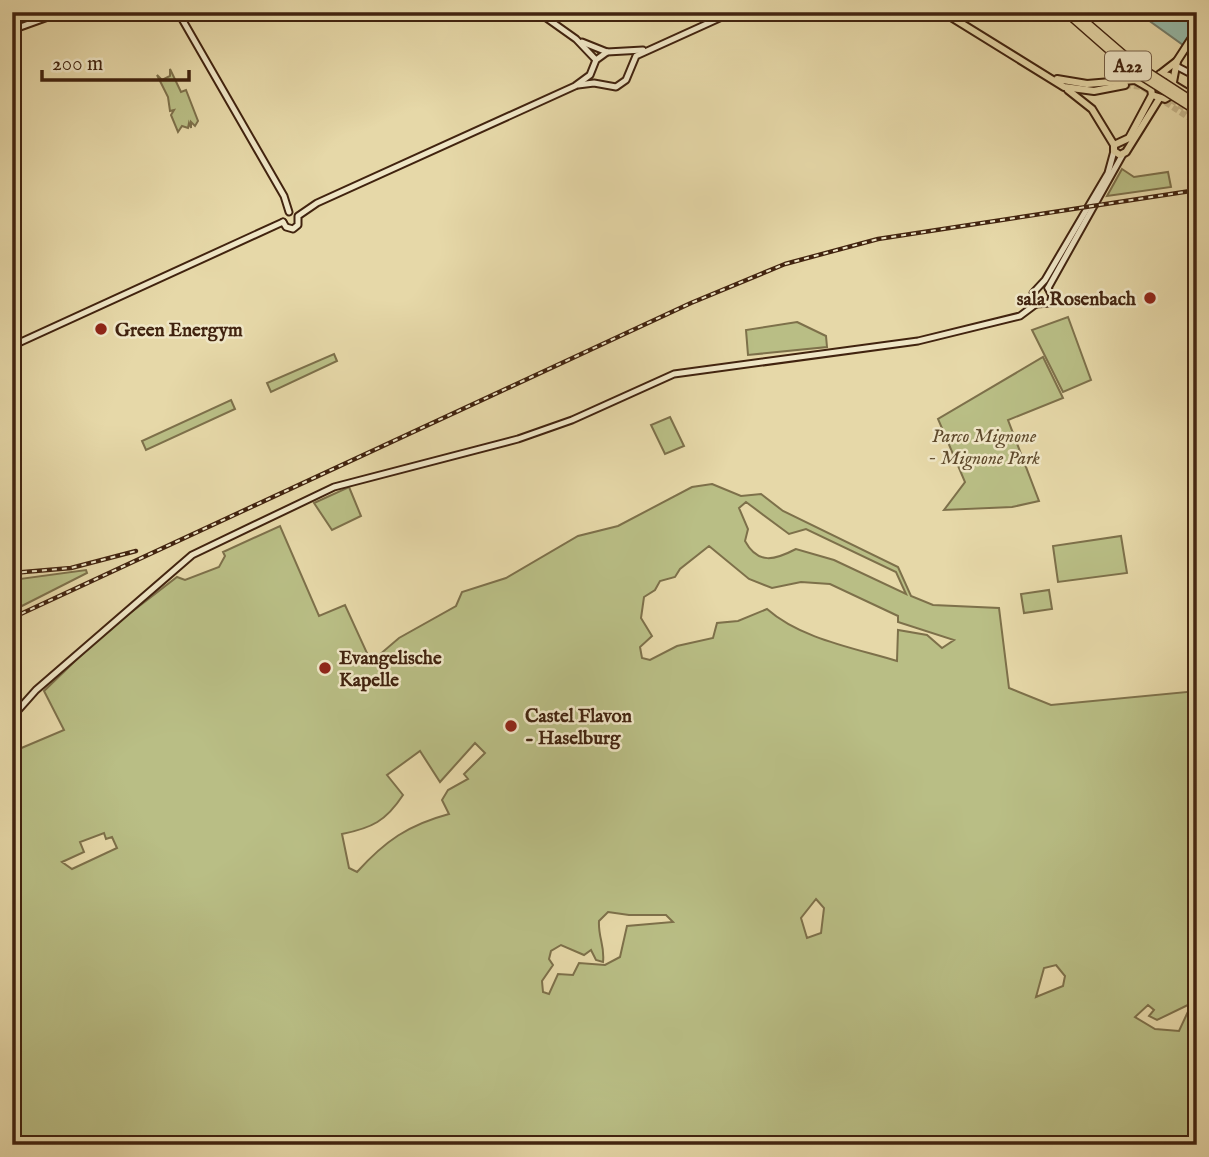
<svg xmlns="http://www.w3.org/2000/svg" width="1209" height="1157" viewBox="0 0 1209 1157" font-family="'IM FELL English',serif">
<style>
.green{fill:#b9be85;stroke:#7d704a;stroke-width:2;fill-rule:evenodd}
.water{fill:#96baa9;stroke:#747e6b;stroke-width:2}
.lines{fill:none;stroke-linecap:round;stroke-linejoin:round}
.primary-tunnel{stroke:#c5b489;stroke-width:6;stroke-dasharray:6 3;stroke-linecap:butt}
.secondary-casing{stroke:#41230f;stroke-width:9}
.primary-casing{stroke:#41230f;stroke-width:10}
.secondary{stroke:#efe6c6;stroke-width:5}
.primary{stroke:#e6d8a8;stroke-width:6}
.rail-casing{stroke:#41230f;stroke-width:4.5}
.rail{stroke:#efe6c6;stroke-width:2;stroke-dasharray:5;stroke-linecap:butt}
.highway-bridge-casing{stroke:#41230f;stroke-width:10;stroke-linecap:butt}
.highway-bridge{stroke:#e6d8a8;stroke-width:7}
.poi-dot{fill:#8f2418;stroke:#efe6c6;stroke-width:2.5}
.labels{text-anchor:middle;stroke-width:5;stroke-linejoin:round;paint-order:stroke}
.shield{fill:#efe6c6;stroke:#755e46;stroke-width:2}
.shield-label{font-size:18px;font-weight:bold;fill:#41230f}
.poi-label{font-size:19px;font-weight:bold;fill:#41230f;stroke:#efe6c6;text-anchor:start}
.park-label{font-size:19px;font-style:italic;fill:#5f4a2c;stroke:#efe6c6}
</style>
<rect width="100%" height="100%" fill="#e6d8a8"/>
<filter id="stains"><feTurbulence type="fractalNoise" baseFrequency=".00286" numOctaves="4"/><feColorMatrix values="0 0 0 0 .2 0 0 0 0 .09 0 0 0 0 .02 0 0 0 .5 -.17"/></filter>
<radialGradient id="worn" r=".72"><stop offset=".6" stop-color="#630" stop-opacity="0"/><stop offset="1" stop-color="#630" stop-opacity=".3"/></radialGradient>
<g class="green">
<path d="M170,69L181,92L186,90L198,121L195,126L191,122V128L189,123L188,128L182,126L178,132L171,115L174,110L170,111L168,97L157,75L162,80L170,76Z"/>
<path d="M1122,169L1134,177L1168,172L1171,187L1107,196Z"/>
<path d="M1068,317L1091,380L1063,392L1032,330Z"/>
<path d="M797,322L826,336L827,347L748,355L746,330Z"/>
<path d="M334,354L337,361L271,392L267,383Z"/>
<path d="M1043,357L1063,398L1008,420L1039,501L1012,507L944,510L965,482L938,419Z"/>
<path d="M231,400L235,409L146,450L142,441Z"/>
<path d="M670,417L684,446L665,454L651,425Z"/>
<path d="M712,484L741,496L761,494L783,511L898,567L911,596L933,605L999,608L1009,688L1051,705L1197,691V1145H12V752L64,730L44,691L103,634L177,577L185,580L219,567L225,556L223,552L280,526L319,616L345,605L371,662L399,638L456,606L462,592L506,578L578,536L618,526L692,487ZM746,502L789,534L806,529L896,572L906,594L834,560L796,549C775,560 758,565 745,541L748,529L739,508ZM709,546L749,579L772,588L801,582L830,584L898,616V622L954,640L942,648L927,635L898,630L897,661C854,648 801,639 767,609L738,621L717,623L713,638L677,646L650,660L642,658L640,647L652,636L641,618L644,597L655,590L660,581L675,577L680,569ZM475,743L485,753L464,774L468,779L448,790L442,800L449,814C408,825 385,841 357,872L349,868L342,834C372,828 386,821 403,795L387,775L420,751L440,782ZM104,833L106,839L112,837L117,848L72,869L62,862L84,852L80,842ZM816,899L824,908L821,933L807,938L801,918ZM608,912L629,915H666L673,922L627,926L620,957L605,965L579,963L573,975L558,974L549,994L543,992L542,981L553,965L549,959L551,951L561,945L584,955L591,950L596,960L603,962C605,946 598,937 599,921ZM1056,965L1065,976L1063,986L1036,997L1044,968ZM1192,1003L1179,1031L1155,1029L1135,1017L1148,1005L1154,1010L1149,1016L1157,1020Z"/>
<path d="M349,487L361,516L332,530L314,503Z"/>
<path d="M1121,536L1127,573L1058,582L1053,546Z"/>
<path d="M86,570L87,573L12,611V580Z"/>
<path d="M1049,590L1052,609L1024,613L1021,594Z"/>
</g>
<path class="water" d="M1137,12H1197V55Z"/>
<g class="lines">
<g class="primary-tunnel">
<path d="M1125,85L1142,87L1197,123"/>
<path d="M1149,85L1197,117"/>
</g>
<g class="secondary-casing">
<g id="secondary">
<path d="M178,12L284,196L289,212"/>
<path d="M538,12L576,39L596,60"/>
<path d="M12,30L62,12"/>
<path d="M582,42L607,52L643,50"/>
<path d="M1176,66L1197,77"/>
<path d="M578,85L594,83L616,87L626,80L636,56L733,12"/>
<path d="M283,222L286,227L293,229L298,225V216L317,203L575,86L590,75L596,60L607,52"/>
<path d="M1048,288L1123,154"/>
<path d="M1036,304L1033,293L1045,280L1108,173L1114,151"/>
<path d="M1036,304L1050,303L1052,296L1048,288"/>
<path d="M12,346L283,222"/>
<path d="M12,717L36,690L192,555L334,487L518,439L572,420L674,374L918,341L1020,316L1036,304"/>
</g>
</g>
<g class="primary-casing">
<g id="primary">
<path d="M943,12L1064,87L1094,91L1125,85"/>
<path d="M1160,74L1169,76L1174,85L1172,95L1165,99L1152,95L1150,82L1177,61L1197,30"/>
<path d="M1057,79L1087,84L1135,80L1149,88"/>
<path d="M1173,82L1177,61"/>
<path d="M1174,85L1197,99"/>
<path d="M1068,90L1092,109L1114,145V151L1120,155L1126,152L1159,99"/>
<path d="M1114,145L1129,138L1152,95"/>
</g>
</g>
<use href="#secondary" class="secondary"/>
<use href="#primary" class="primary"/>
<g class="rail-casing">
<g id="rail">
<path d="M12,573L71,568L136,551"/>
<path d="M12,618L691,303L785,264L878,239L1197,190"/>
</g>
</g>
<use href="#rail" class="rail"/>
<g class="highway-bridge-casing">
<g id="highway-bridge">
<path d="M1066,12L1132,70L1197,111"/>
<path d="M1074,12L1132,62L1197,104"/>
</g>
</g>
<use href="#highway-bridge" class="highway-bridge"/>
</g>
<g class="poi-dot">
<circle cx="1150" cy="298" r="7"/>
<circle cx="101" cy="329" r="7"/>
<circle cx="325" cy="668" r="7"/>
<circle cx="511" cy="726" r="7"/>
</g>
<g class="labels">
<rect class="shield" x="1105" y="51.5" width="46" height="29" rx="5"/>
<g class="shield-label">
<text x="1128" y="72">A22</text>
</g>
<g class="poi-label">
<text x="1136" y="305" text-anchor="end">sala Rosenbach</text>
<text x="115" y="336">Green Energym</text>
<text x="339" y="664">Evangelische<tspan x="339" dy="22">Kapelle</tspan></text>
<text x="525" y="722">Castel Flavon<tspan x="525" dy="22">- Haselburg</tspan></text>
</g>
<g class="park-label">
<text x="984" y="442">Parco Mignone<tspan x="984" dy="22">- Mignone Park</tspan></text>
</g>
</g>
<rect width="1209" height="1157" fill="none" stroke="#e6d8a8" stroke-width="42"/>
<rect x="14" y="14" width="1181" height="1129" fill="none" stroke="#41230f" stroke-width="3.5"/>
<rect x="21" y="21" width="1167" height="1115" fill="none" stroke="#41230f" stroke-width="2"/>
<path d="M42 70v10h147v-10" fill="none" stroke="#41230f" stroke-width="3.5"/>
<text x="52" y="70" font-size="21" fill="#41230f" stroke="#efe6c6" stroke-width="5" paint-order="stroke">200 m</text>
<rect width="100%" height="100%" filter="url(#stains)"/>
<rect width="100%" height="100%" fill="url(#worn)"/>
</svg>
